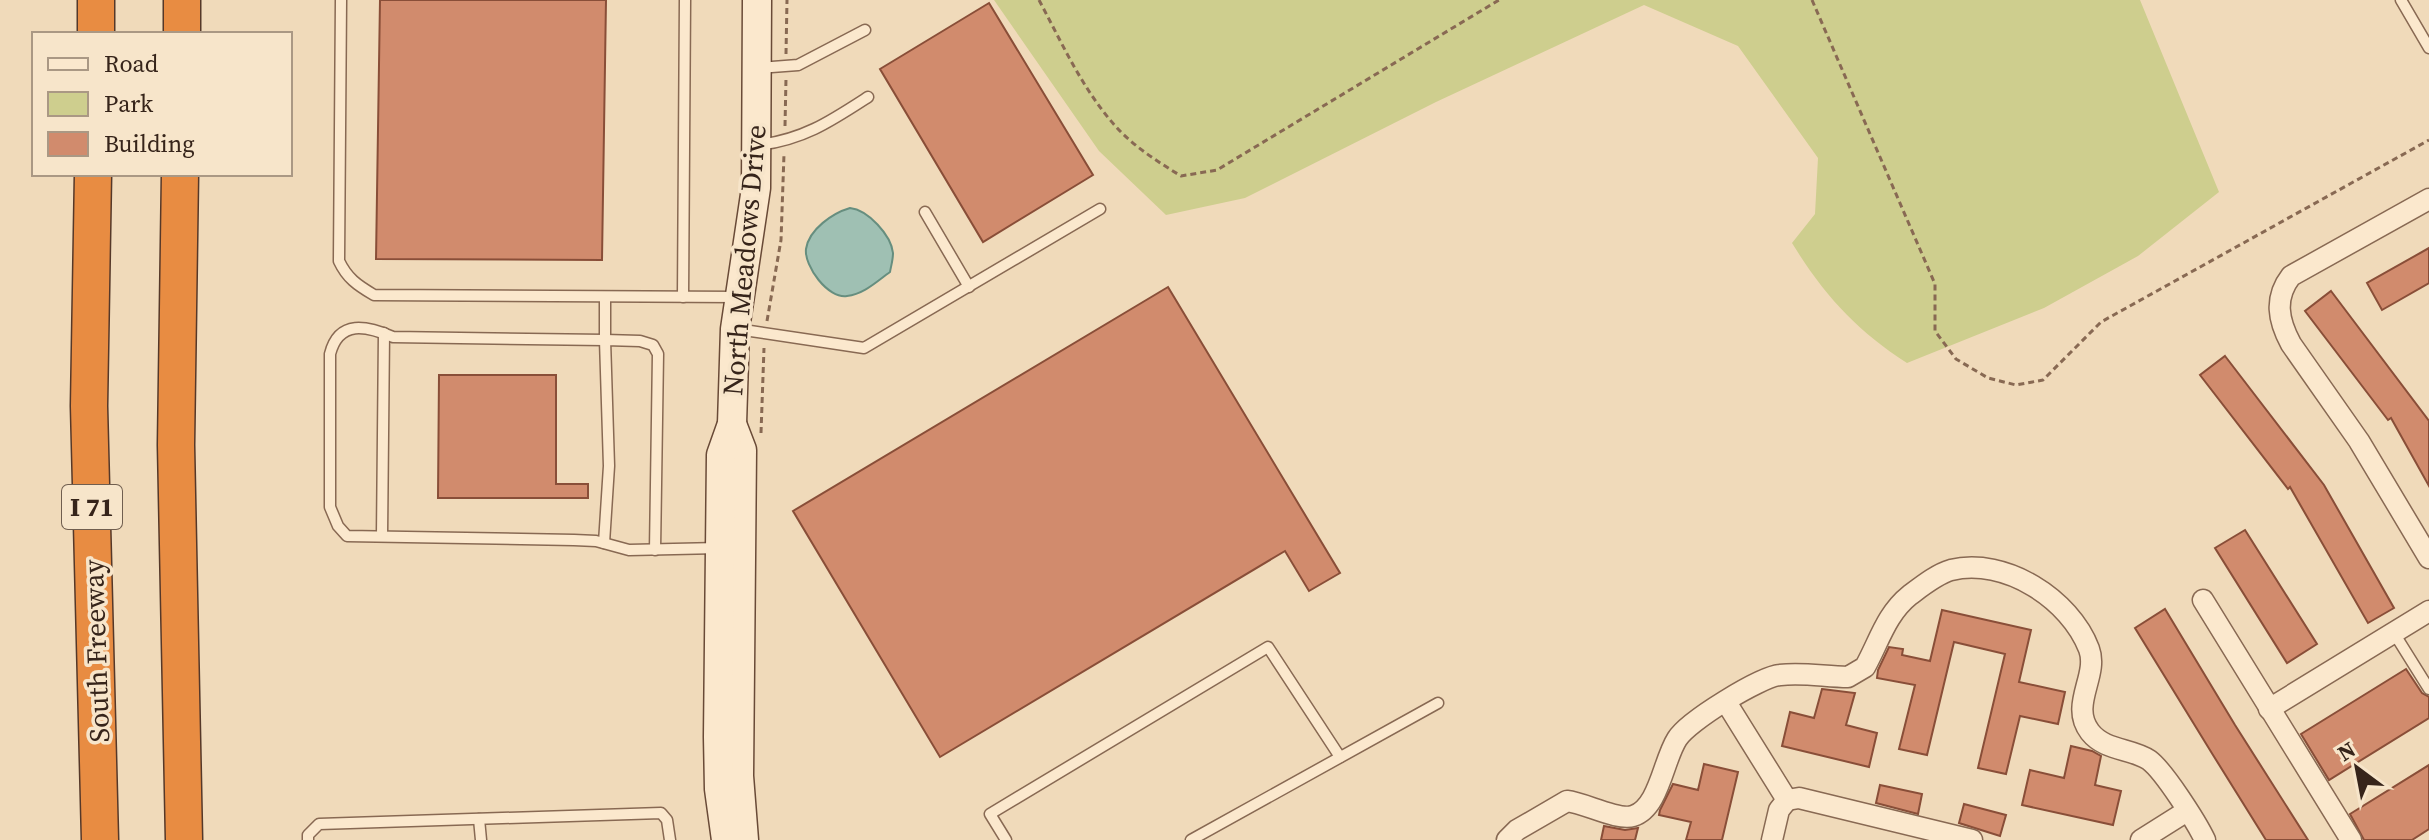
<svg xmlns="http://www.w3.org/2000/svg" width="2429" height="840" viewBox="0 0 2429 840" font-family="'Source Serif 4',serif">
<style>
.green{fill:#cece8e}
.water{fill:#9fc0b3;stroke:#668e7f;stroke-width:2}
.building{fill:#d18b6d;stroke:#894e38;stroke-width:2}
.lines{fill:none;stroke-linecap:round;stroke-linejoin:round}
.lane-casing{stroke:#886953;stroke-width:13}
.street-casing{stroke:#886953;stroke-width:23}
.secondary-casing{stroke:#694a37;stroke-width:31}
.highway-casing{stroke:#553829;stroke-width:39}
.path{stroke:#886953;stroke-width:3;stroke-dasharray:6 4;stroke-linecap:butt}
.lane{stroke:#fbe8cd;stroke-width:10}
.street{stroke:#fbe8cd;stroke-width:20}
.secondary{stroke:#fbe8cd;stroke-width:28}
.highway{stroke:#e88c42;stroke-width:36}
.labels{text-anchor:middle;stroke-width:7;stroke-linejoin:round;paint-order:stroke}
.shield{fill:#f7e5ca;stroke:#705e4f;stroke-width:2}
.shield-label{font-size:26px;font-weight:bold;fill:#36241a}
.street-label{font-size:28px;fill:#36241a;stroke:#f7e5ca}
</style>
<rect width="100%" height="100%" fill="#f0daba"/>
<path class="green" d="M994,0H2140L2219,192L2138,256L2044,308L1907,363C1856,330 1824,295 1792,243L1815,214L1818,158L1738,46L1644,5L1436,102L1245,198L1166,215L1099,151Z"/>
<path class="water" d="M850,208C868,210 891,235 893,253C893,260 891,266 890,272C876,282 864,294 847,296C828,299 804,266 806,249C809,229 833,213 850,208Z"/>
<g class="building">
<path d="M380,0H606L602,260L376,259Z"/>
<path d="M989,3L1093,175L983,242L880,69Z"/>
<path d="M2429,248V283L2382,310L2367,283Z"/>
<path d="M1168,287L1340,573L1309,591L1285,551L940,757L793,511Z"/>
<path d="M2331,291L2429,421V486L2391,418L2388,420L2305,311Z"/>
<path d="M2225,356L2324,485L2394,608L2368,623L2290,487L2288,489L2200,375Z"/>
<path d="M439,375H556V484H588V498H438Z"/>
<path d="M2245,530L2317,644L2287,663L2215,548Z"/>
<path d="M2165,609L2235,725L2308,840H2266L2213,755L2135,628Z"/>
<path d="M1942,610L2031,630L2019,682L2065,692L2058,724L2020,716L2006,774L1978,768L2005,654L1954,642L1927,755L1899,749L1915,685L1877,678L1878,670L1889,647L1903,649L1902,655L1930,661Z"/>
<path d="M2406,669L2422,693L2429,697V718L2329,780L2301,734Z"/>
<path d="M1822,689L1855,693L1846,725L1877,733L1869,767L1782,746L1790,712L1814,718Z"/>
<path d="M2071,746L2092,751L2101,756L2095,785L2121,791L2113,825L2022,805L2030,770L2064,778Z"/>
<path d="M1704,764L1738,772L1722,840H1686L1691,822L1659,815L1660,810L1673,784L1698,790Z"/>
<path d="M2429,765V829L2412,840H2364L2350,814Z"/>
<path d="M1880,785L1922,794L1918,814L1876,803Z"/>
<path d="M1964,804L2006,815L2000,836L1959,823Z"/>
<path d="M1604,826L1625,830L1638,828L1635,840H1601Z"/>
</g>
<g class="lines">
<g class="lane-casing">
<g id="lane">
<path d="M341,0L339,261C347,278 357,285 374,295L737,297"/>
<path d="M2401,0L2429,48"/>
<path d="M759,68L798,65L865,30"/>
<path d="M758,145C803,140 831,121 868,97"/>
<path d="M925,212L969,287"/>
<path d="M605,297V340L393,337C367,326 339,319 330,354V507L338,526L347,536L574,540L596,541L629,550L719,548"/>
<path d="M683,297L685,0"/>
<path d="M737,329L864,348L1100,209"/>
<path d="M382,536L384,333"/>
<path d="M604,543L609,466L605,340L640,341L653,345L658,354L655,550"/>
<path d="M2394,633L2429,689"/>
<path d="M479,819L481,840"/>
<path d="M308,840V835L319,824L661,813L667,820L670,840"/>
<path d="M1006,840L990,814L1268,647L1340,757"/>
<path d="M1191,840L1438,703"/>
</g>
</g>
<g class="street-casing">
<g id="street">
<path d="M2429,199L2291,276C2274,298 2278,320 2291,344L2359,441L2429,558"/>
<path d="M2203,600L2351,840"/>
<path d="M1726,702L1787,800"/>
<path d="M2269,709L2429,611"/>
<path d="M1787,800L1799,798L1972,840"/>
<path d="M1507,840L1517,830L1567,801C1585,803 1618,821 1633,816C1659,808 1663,761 1677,739C1688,721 1760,677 1780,675C1803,672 1826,677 1848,677L1865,667C1879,642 1886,614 1910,595C1922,586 1937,574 1951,570C2005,557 2070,599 2089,649C2099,676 2069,705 2090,732C2105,751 2131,748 2149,760C2164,771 2197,823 2205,840"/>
<path d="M1772,840L1779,810L1787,800"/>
<path d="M2141,840L2187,811"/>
</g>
</g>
<g class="secondary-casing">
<g id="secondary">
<path d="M732,424L742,450L739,776L744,840"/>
<path d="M726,840L719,789L718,737L721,455L732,424L735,329L756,188L757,0"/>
</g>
</g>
<g class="highway-casing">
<g id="highway">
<path d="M96,34V0"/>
<path d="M182,34V0"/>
<path d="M93,174L89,406L100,840"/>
<path d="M180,174L176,445L184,840"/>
</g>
</g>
<g class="path">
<path d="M1039,0C1063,45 1085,95 1121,132C1139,150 1160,163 1181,176L1217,170L1499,0"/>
<path d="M1812,0L1935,284V331L1956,359L1988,378L2016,385L2043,380L2101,322L2429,140"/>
<path d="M786,54L787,0"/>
<path d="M785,126L786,78"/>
<path d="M767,321L781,240L784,154"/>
<path d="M761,433L764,348"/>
</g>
<use href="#lane" class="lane"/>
<use href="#street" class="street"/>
<use href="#secondary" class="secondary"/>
<use href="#highway" class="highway"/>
</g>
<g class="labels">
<rect class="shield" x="62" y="485" width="60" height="44" rx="6"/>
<g class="shield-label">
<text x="92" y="516">I 71</text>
</g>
<g class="street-label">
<text transform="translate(744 260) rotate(-85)" y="10">North Meadows Drive</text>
<text transform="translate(96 651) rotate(-92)" y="10">South Freeway</text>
</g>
</g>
<rect x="32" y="32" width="260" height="144" fill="#f7e5ca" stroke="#aa9884" stroke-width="2"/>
<rect x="48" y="58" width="40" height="12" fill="#fbe8cd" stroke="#aa9884" stroke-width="2"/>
<text x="104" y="72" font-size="24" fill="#36241a">Road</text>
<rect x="48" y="92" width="40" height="24" fill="#cece8e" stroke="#aa9884" stroke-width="2"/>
<text x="104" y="112" font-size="24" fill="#36241a">Park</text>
<rect x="48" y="132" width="40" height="24" fill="#d18b6d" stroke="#aa9884" stroke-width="2"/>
<text x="104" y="152" font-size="24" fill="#36241a">Building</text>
<g transform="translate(2357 768) rotate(328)" stroke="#f7e5ca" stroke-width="6" paint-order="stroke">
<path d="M0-6L14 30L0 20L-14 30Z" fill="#36241a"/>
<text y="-12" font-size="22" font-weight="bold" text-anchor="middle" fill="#36241a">N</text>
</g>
</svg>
